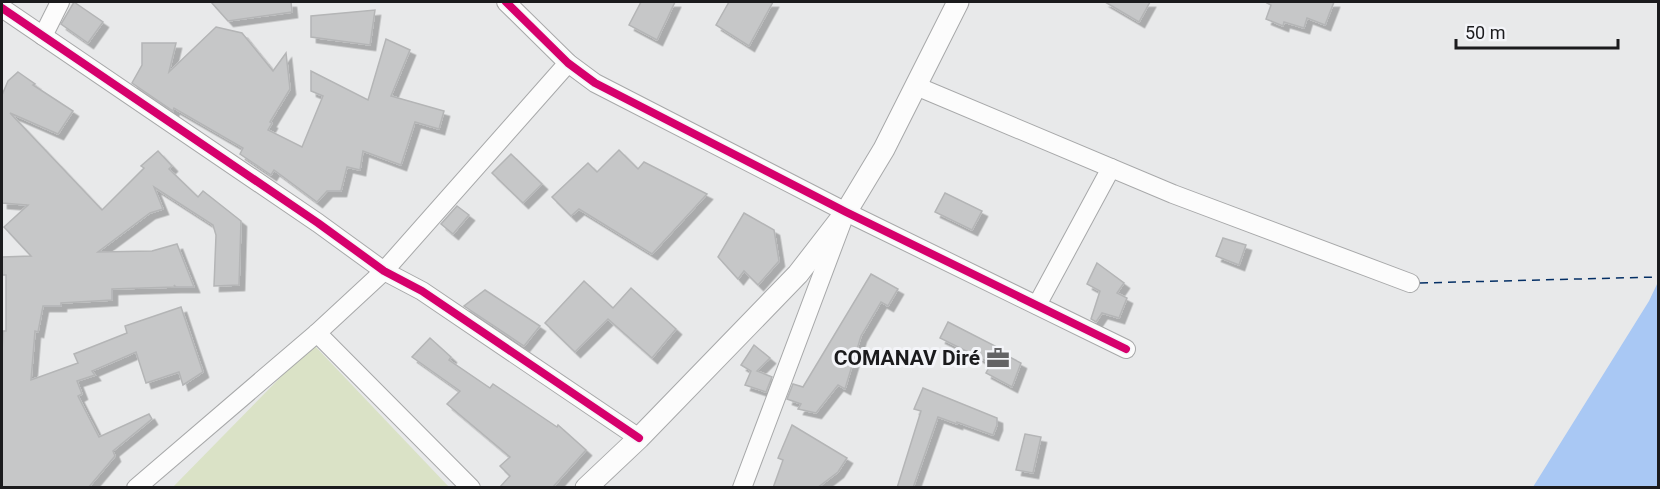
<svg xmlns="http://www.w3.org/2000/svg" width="1660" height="489" viewBox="0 0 1660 489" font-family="Roboto,sans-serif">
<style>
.green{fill:#dae2c6}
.water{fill:#a9c8f4}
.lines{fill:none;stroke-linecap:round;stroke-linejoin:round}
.ferry{stroke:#042f65;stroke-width:1.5;stroke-dasharray:8 6;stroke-linecap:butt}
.building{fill:#c6c7c8;stroke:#b4b5b6;stroke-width:1.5;filter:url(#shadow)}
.minor-casing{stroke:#a7a8a9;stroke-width:20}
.tertiary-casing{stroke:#a7a8a9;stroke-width:23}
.minor{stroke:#fcfcfc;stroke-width:18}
.tertiary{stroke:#fcfcfc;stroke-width:21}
.cycleway-casing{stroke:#f4f5f9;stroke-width:11}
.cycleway{stroke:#d6006c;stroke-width:8}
.labels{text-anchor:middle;stroke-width:6;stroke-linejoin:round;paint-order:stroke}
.poi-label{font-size:21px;font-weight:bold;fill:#1b1b1d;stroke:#f4f5f9;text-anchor:end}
</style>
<defs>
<filter id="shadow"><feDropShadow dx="5.5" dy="5.5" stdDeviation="0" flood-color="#0004"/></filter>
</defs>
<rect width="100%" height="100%" fill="#e8e9ea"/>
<path class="green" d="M313,344L449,487L172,488Z"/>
<path class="water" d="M1658,282V487H1533L1649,301Z"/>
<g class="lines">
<path class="ferry" d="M1420,283L1658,277"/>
</g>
<g class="building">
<path d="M74,2L103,22L88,43L61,24Z"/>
<path d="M211,2H291L292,12L228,21Z"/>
<path d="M641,2H675L657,40L629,25Z"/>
<path d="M729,2H773L749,46L716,25Z"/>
<path d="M1105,2H1150L1139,22Z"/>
<path d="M1268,2H1334L1325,25L1307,18L1304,28L1284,22L1283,26L1266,19L1271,5L1267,3Z"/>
<path d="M375,10L370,45L311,37V16Z"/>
<path d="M216,27L242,33L273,71L286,53L290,89L270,122L272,123L268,130L302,147L323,96L311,91V71L368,100L386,39L410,50L391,96L444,111L439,129L415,122L401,165L363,151L360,170L347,167L341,191H327L317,202L274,170L271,175L240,154L243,148L174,108L173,111L132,83L142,65V43H176L169,72Z"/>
<path d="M18,72L35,84L33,85L73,111L58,134L10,113L102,210L144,168L141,166L158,151L172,166L169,169L198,197L203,191L241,221L239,285L214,286L216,235L213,225L154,187L163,209L150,213L98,252L152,251L177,244L194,287H176L174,285L175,287L112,289V300L61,303V306H43L38,332L35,331L31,380L78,363L74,354L127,333L125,326L181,307L203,372L183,385L179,372L146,383L136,352L92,371L95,375L77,381L82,394L78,396L99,437L149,414L152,419L113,451L115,456L88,488H2V353L3,331H6V275H2V257L31,256L4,227L28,205L2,203V95L8,81Z"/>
<path d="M619,150L638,169L644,162L707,194L652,254L579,209L571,216L552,197L588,163L597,172Z"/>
<path d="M511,154L542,184L523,203L492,173Z"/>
<path d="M945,193L982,211L972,230L935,212Z"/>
<path d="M457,206L469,215L453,234L441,224Z"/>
<path d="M744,213L774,230L779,261L758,285L744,271L738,279L718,257Z"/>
<path d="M1223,238L1246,245L1239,265L1216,256Z"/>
<path d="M1097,263L1124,283L1117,293L1127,298L1119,318L1102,313L1096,322L1091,319L1100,291L1087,284Z"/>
<path d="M871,274L898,289L888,306L881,302L861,336L845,389L838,385L816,413L798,409L801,404L787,399L793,384L803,387Z"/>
<path d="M584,281L613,308L631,288L676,329L652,358L608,319L575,352L545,323Z"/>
<path d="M485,290L540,326L524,346L464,306Z"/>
<path d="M948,322L997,347L988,362L940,338Z"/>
<path d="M430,338L451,357L449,360L490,388L493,384L557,427L558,425L586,450L552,488H499L510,476L500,466L510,457L447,404L460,391L412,357Z"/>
<path d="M754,345L770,358L757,371L772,377L766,392L745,385L751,371L741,365Z"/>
<path d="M998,351L1021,363L1012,387L986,373Z"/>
<path d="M923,388L997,418V425L993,435L957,422V424L938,417L913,488H897L921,411L914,409Z"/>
<path d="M792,425L847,458L838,472L817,488H773L783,460L778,458Z"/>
<path d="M1025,434L1041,437L1033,473L1016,470Z"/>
</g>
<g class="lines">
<g class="minor-casing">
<g id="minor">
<path d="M506,2L568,63L595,83L846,212L1126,349"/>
<path d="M2,8L318,223L384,271L422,291L639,438"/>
<path d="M43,36L60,2"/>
<path d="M916,86L1173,194L1410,283"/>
<path d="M1037,305L1111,168"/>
<path d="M317,333L471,488"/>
<path d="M136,488L317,333L384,271L568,63"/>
<path d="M742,488L842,222"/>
</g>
</g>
<g class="tertiary-casing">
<path id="tertiary" d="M586,488L639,438L798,274L846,212L884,149L958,2"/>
</g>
<use href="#minor" class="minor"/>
<use href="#tertiary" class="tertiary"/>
<g class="cycleway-casing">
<g id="cycleway">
<path d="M506,2L568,63L595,83L846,212L1126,349"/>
<path d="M2,8L318,223L384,271L422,291L639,438"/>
</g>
</g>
<use href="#cycleway" class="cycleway"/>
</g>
<defs>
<g id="office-bare" transform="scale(1.8)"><path d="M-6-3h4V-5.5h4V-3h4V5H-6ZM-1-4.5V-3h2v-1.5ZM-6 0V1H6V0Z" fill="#636365" stroke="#f4f5f9" stroke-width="2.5" paint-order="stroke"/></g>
</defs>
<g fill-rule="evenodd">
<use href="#office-bare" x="998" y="358"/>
</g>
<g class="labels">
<g class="poi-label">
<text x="980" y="365">COMANAV Diré</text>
</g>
</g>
<rect width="1660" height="489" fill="none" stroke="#1b1b1d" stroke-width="6"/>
<path d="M1456 39v9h162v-9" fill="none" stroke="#1b1b1d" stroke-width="3"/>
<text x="1465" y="39" font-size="18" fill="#1b1b1d" stroke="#f4f5f9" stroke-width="4.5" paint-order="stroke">50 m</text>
</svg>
